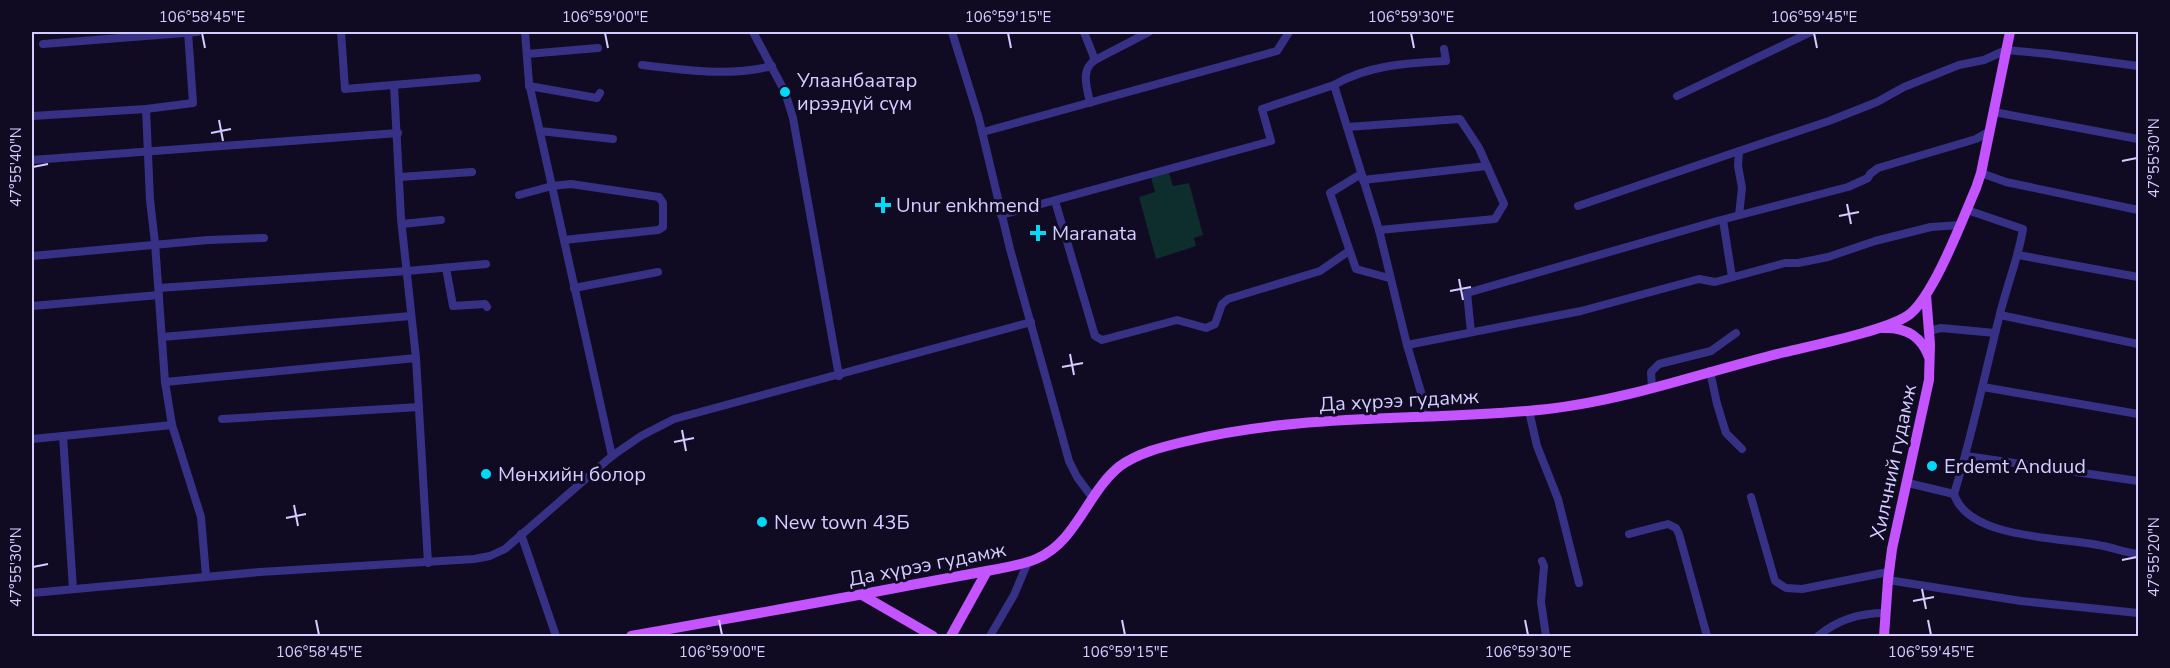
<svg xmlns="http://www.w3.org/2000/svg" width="2170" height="668" viewBox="0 0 2170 668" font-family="'Nunito Sans',sans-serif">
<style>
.green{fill:#0e2d2d}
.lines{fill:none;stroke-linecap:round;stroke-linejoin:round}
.minor{stroke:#373186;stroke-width:8}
.major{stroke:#c354ff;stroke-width:10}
.ticks{fill:none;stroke:#d4cdff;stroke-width:2}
.poi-dot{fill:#00d9f8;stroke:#100b23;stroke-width:2}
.labels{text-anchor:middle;stroke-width:6;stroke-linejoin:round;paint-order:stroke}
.poi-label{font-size:20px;fill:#d4cdff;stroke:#100b23;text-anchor:start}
.street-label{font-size:20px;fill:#d4cdff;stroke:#100b23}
.neatline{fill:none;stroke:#d4cdff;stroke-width:2}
.ticks-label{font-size:15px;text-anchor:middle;fill:#d4cdff}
</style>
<rect width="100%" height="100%" fill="#100b23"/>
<path class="green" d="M1168,170L1173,186L1189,183L1203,235L1194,238L1196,246L1156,259L1139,197L1155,192L1150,174Z"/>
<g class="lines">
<g class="minor">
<path d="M341,32L345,89L477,78"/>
<path d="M525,32L529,83L612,456"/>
<path d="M753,32L785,92L793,118L839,376"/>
<path d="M952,32L979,119L1010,249L1069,461L1077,477L1092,497"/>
<path d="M1084,32L1095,60L1149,32"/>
<path d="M43,44L197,32"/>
<path d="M527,54L598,48"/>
<path d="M642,65C686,70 728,77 772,66"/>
<path d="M394,85L401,219L416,358L428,563"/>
<path d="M529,86L597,98L600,93"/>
<path d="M1677,96L1811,32"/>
<path d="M1090,103C1087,87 1080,70 1095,60"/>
<path d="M146,109L150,200L155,243L165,382L172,425L201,517L206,576"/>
<path d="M1994,112L2138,139"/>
<path d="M32,116L146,109L193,103L188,32"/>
<path d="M1347,127L1460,119L1479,148L1504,204L1495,219L1379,230"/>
<path d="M540,131L613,139"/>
<path d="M983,132L1277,51L1289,32"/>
<path d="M32,160L398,133"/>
<path d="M1981,173L2006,182L2138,210"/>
<path d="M1361,174L1330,193L1356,269L1389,278"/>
<path d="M400,177L472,172"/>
<path d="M1363,180L1487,166"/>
<path d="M519,195L552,186L571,184L659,197L663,203V227L658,230L564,240"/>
<path d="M1055,201L1095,336L1102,340L1177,320L1206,328L1215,324L1222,304L1228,299L1320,271L1349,251"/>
<path d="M1578,206L1739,151"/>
<path d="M1967,210L2023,229C2018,260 2006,287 1999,318C1984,377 1972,436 1954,494C1968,539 2059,537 2098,545C2111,547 2124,552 2138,554"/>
<path d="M1001,215L1271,141L1262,109L1334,85"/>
<path d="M1739,215L1742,188L1738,166L1739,151L1829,121L1877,102L1904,87L1959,65L1984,60L2006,50L2049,54L2138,66"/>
<path d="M1723,220L1732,277"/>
<path d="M402,224L441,220"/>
<path d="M2018,255L2138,277"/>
<path d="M32,256L208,240L264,238"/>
<path d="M446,268L453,306L485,304L487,307"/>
<path d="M159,288L407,271L486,264"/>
<path d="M574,288L658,272"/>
<path d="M32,306L159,295"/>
<path d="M2000,315L2138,344"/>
<path d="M1929,331L1941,328L1995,333"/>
<path d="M1471,332L1467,293L1717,221L1848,187L1868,178L1870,174L1878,168L1976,139L1990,131"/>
<path d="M162,337L411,316"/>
<path d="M1407,345L1379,230L1334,85C1368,65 1407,63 1446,61L1444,49"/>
<path d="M1710,371L1717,404L1726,433L1742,449"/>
<path d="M165,382L416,358"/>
<path d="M1983,387L2138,414"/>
<path d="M1652,388L1651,372L1659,364L1711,351L1736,333"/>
<path d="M1529,411L1537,446L1558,499L1579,583"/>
<path d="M1428,416L1407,345L1581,311L1699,279L1715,282L1785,263H1798L1828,257L1875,241L1931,227L1960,225"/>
<path d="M222,419L419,407"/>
<path d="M63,436L172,425"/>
<path d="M32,439L63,436L73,589"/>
<path d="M1966,456L2138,481"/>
<path d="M1908,483L1954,494"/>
<path d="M1751,497L1775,581L1786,588L1802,589L1888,572"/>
<path d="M521,534L556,636"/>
<path d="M1629,534L1668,524L1676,528L1679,534L1707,636"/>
<path d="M1542,561L1544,566L1541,602L1546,636"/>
<path d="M1888,580L2021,601L2138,613"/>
<path d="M32,593L260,572L474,559L490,556L505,549L612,456L641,436L674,419L1031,322"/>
<path d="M990,636L1014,595L1028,562"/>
<path d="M1818,636C1837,620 1860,613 1885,613"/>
</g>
<g class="major">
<path d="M1883,328C1906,327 1921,336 1929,357"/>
<path d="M862,595L933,636"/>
<path d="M631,636C724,619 818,603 911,585C938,580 965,575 992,570C1007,567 1022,565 1036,559C1077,542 1087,492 1120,466C1138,453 1162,447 1183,442C1302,412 1427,422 1548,409C1627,400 1704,372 1781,353C1810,346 1890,330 1910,314C1935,293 1962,220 1976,188L1981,173L2010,32"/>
<path d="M951,636L987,571"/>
<path d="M1884,636L1888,580L1892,549L1929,380L1930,344L1926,295"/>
</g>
</g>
<path class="ticks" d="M202,33L205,48M605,33L608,48M1008,33L1011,48M1411,33L1414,48M1814,33L1817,48M219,120L223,141M211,133L231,129M2122,161L2137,158M33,167L48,164M1847,204L1851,224M1839,216L1859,212M1459,279L1463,300M1450,291L1471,287M1070,354L1074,375M1062,367L1083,363M682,430L686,451M674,442L694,438M294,505L298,526M286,518L306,514M2122,560L2137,557M33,567L48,564M1922,589L1926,609M1913,601L1934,597M316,620L319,635M719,620L722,635M1122,620L1125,635M1525,620L1528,635M1928,620L1931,635"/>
<g class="poi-dot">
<circle cx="785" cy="92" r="6"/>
<path d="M880 196h6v6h6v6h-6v6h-6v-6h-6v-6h6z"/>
<path d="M1035 224h6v6h6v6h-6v6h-6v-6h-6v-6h6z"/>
<circle cx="1932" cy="466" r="6"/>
<circle cx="486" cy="474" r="6"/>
<circle cx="762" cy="522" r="6"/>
</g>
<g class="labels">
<g class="poi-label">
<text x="797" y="87">Улаанбаатар<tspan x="797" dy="23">ирээдүй сүм</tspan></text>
<text x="896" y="212">Unur enkhmend</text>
<text x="1052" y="240">Maranata</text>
<text x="1944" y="473">Erdemt Anduud</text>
<text x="498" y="481">Мөнхийн болор</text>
<text x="774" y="529">New town 43Б</text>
</g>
<g class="street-label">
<text transform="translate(1399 400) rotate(-3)" y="7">Да хүрээ гудамж</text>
<text transform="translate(1893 462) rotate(-78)" y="7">Хилчний гудамж</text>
<text transform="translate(927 564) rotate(-11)" y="7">Да хүрээ гудамж</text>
</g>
</g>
<rect width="2170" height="668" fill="none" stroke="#100b23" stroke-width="66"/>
<rect x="33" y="33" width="2104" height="602" class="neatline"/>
<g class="ticks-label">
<text x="202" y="22">106°58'45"E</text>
<text x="605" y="22">106°59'00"E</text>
<text x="1008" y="22">106°59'15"E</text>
<text x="1411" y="22">106°59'30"E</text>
<text x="1814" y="22">106°59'45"E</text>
<text transform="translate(2154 158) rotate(-90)" y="5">47°55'30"N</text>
<text transform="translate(16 167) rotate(-90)" y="5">47°55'40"N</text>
<text transform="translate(2154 557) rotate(-90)" y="5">47°55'20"N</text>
<text transform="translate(16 567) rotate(-90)" y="5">47°55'30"N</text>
<text x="319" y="657">106°58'45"E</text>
<text x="722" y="657">106°59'00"E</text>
<text x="1125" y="657">106°59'15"E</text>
<text x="1528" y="657">106°59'30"E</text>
<text x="1931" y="657">106°59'45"E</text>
</g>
</svg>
